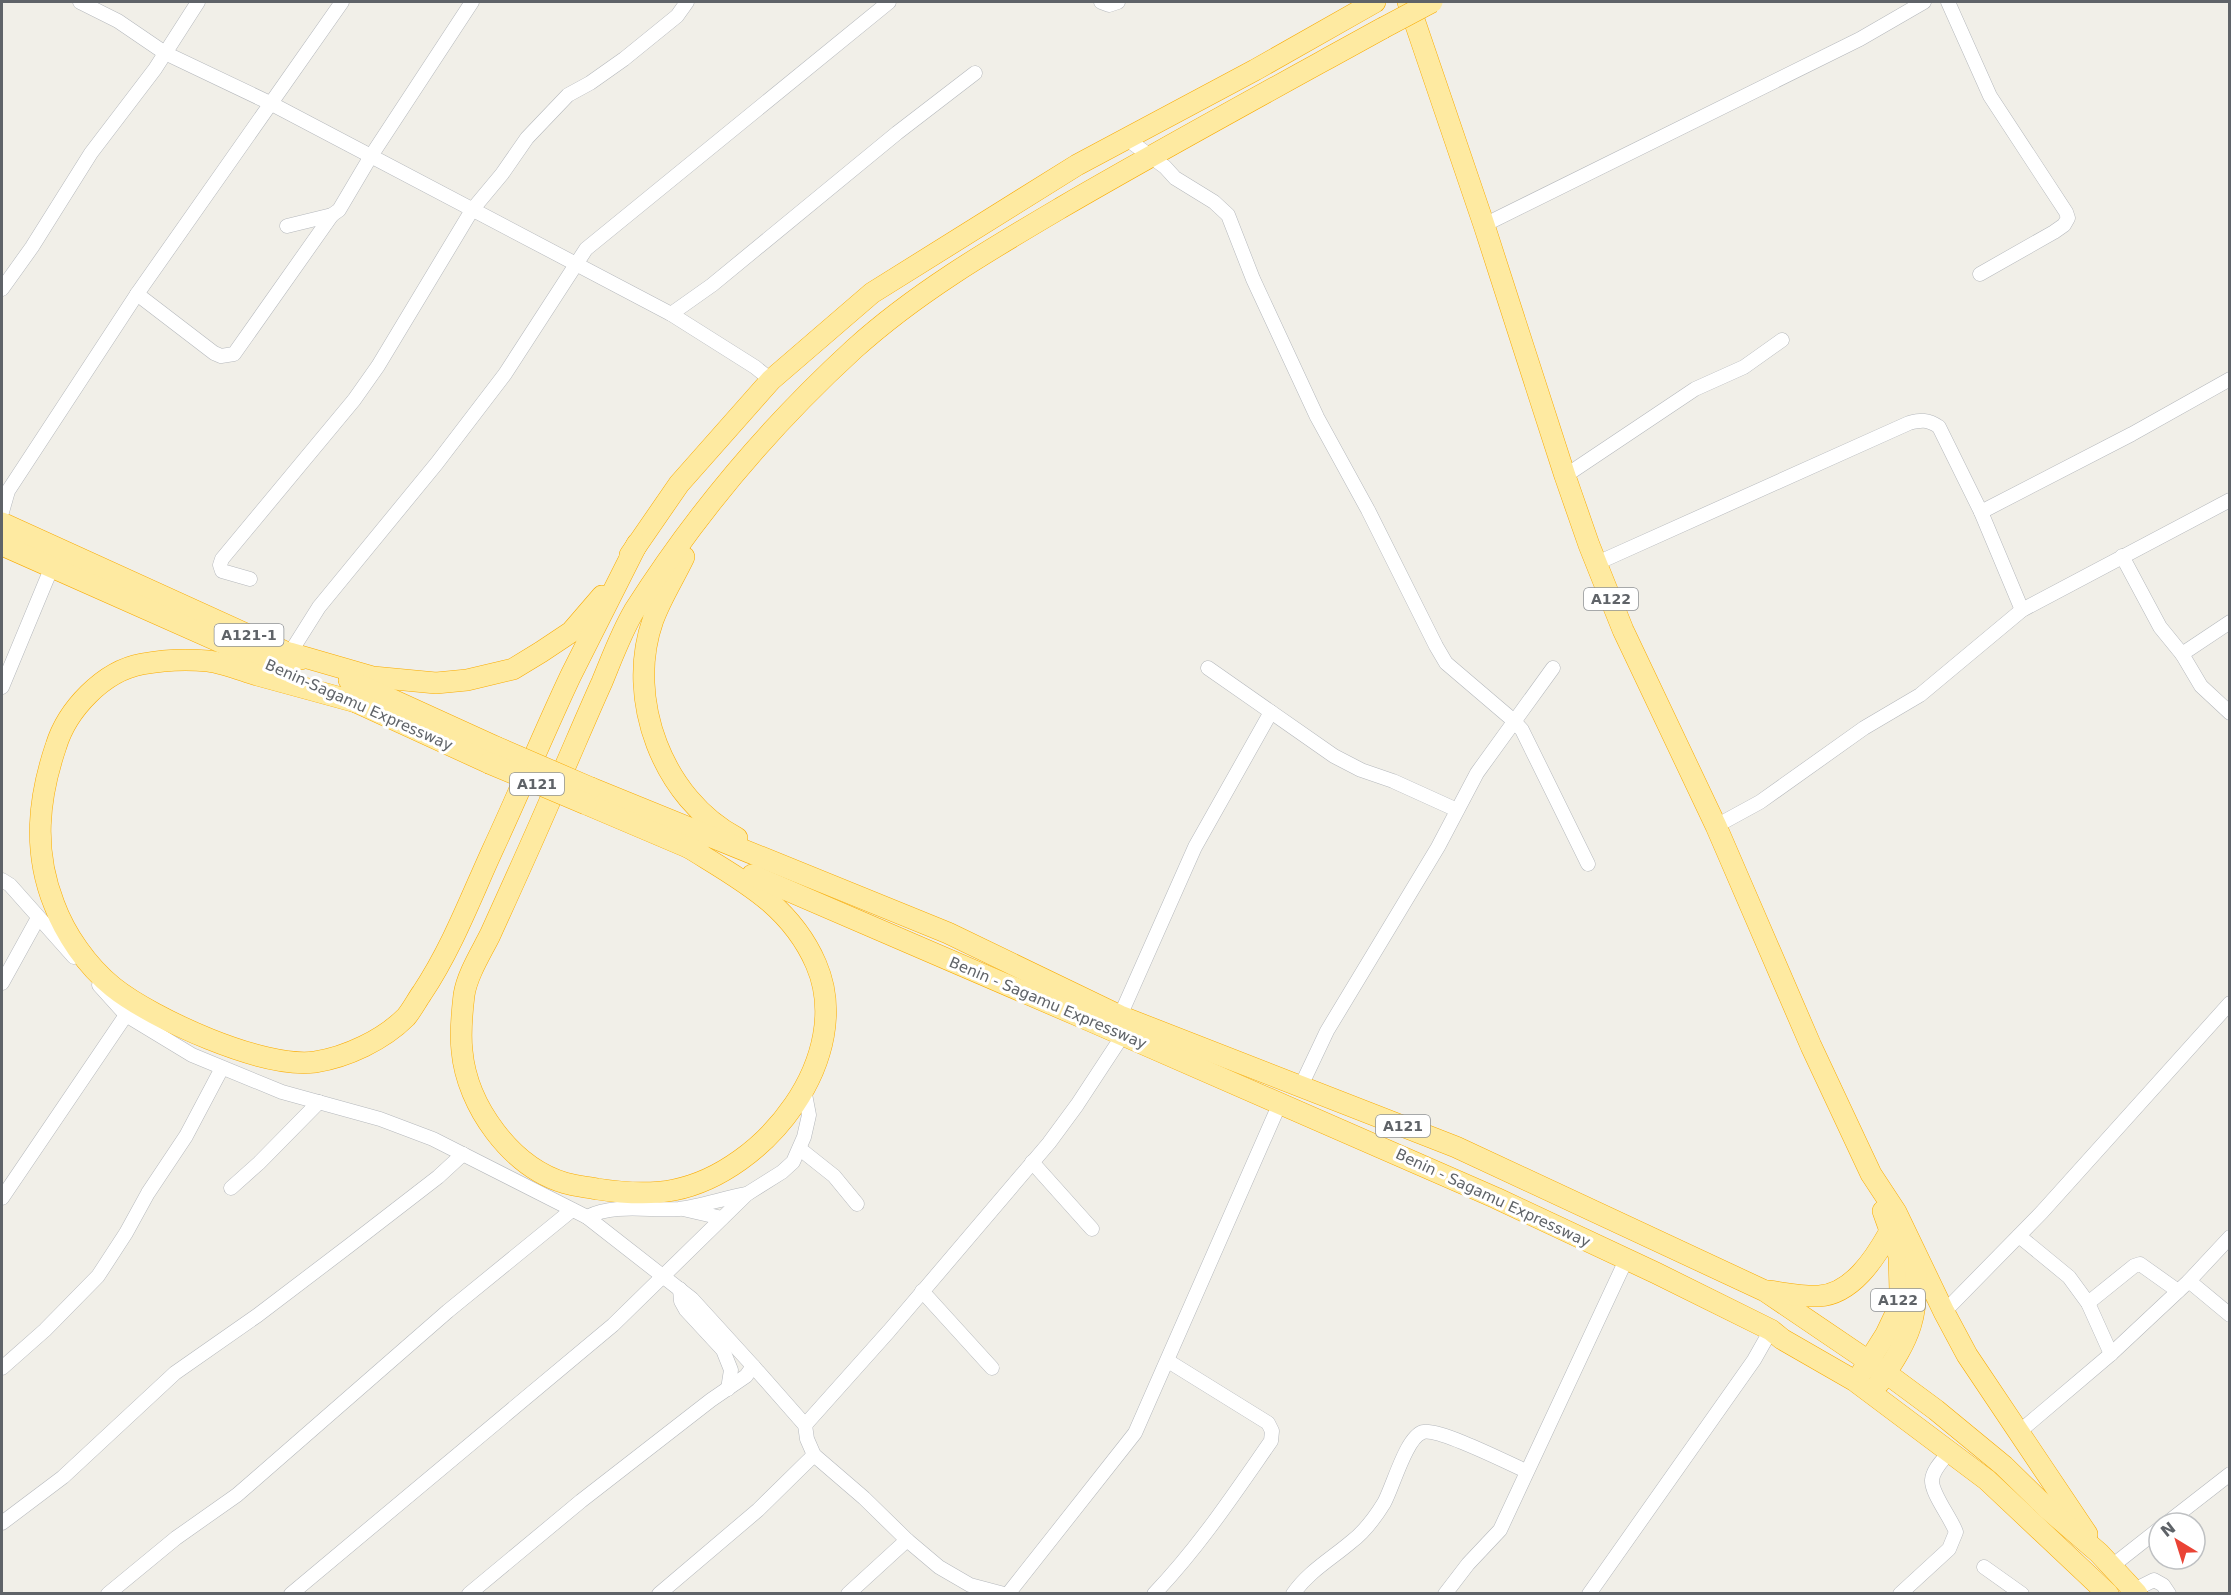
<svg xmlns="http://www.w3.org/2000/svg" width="2231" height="1595" viewBox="0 0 2231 1595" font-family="'DejaVu Sans',sans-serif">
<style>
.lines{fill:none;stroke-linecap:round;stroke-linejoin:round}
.minor-casing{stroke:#b5b8bc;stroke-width:15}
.trunk-casing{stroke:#f9ab00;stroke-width:22}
.minor{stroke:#fff;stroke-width:14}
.trunk{stroke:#feeaa1;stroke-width:21}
.trunk-bridge-casing{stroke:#f9ab00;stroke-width:22;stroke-linecap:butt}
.trunk-bridge{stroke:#feeaa1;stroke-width:21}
.labels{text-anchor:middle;stroke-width:6;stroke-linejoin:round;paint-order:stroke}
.shield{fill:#fff;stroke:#8f9295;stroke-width:1.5}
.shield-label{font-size:14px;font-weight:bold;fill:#5f6368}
.street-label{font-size:15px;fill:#5f6368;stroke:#fff}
</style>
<rect width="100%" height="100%" fill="#f1efe8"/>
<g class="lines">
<g class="minor-casing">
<g id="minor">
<path d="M80,2L118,21L165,53L270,103L671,314L755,367L771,380"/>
<path d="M1101,2L1109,5L1118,2"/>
<path d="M1948,2L1990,96L2066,212L2068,218L2064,225L2054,232L1980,274"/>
<path d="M1127,139L1165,167L1175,178L1214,202L1228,215L1253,279L1317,417L1368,510L1436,646L1446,663L1514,721L1522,730L1588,864"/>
<path d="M1484,225L1860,39L1924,2"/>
<path d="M287,226L332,215L339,210L371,156L472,2"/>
<path d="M2,289L32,247L91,153L155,69L198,2"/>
<path d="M137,294L214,353L221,356L234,354L332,215"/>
<path d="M671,314L712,285L897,133L975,73"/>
<path d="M1565,476L1695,389L1744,367L1782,340"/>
<path d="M2,512L8,491L137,294L342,2"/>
<path d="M1981,512L2132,434L2230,379"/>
<path d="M2122,556L2160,627L2182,654L2201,686L2230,713"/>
<path d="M1597,563L1909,423C1921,420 1928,419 1939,427L1981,512L2022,610"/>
<path d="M250,579L222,571L220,565L222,559L354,400L378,366L472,210L502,174L527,138L568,95L590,83L624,59L677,16L687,2"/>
<path d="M290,653L319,607L437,463L505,374L586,249L889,2"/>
<path d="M2182,654L2230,622"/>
<path d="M1208,668L1334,756L1361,770L1393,781L1457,810"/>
<path d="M2,687L51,569"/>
<path d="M1716,826L1760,802L1864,728L1920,695L2022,610L2230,500"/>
<path d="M2,880L10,885L74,957"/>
<path d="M2,983L38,918"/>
<path d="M99,985L126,1015L192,1055L282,1092L380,1119L433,1139L587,1217L692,1299L753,1366L746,1376L711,1400L581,1501L469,1594"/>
<path d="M1120,1016L1195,847L1271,712"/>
<path d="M1301,1086L1327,1031L1438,847L1477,773L1553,668"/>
<path d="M800,1149L834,1176L857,1204"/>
<path d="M1032,1162L1092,1229"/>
<path d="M231,1188L259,1163L319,1102"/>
<path d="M2,1198L126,1015"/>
<path d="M683,1209L722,1218"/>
<path d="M587,1217C615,1203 649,1211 679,1209C701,1206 725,1198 747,1194"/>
<path d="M2019,1236L2069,1277L2088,1303L2111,1354"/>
<path d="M2189,1281L2230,1315"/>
<path d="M680,1289L681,1301L686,1310L723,1350L731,1370L728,1389"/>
<path d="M922,1291L992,1368"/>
<path d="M2088,1303L2134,1266L2140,1264L2178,1291"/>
<path d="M1944,1312L2042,1212L2230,1003"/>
<path d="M753,1366L805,1425L807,1439L814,1455L864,1498L907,1540L939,1567L970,1585L1004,1594"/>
<path d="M2,1368L45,1330L98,1276L126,1233L148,1193L186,1136L222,1068"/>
<path d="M805,1425L889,1331L1049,1143L1077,1105L1123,1035"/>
<path d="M2019,1432L2111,1354L2189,1281L2230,1237"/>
<path d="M2,1523L63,1477L175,1373L258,1315L350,1245L438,1177L463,1154"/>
<path d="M2167,1523L2230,1474"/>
<path d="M2112,1566L2159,1529"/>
<path d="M1984,1567L2022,1594"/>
<path d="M2134,1590L2154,1580L2163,1585L2169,1594"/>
<path d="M108,1594L176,1538L237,1495L448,1311L572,1210"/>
<path d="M291,1594L613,1325L747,1194L782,1172L793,1162L804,1137L809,1115L804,1089"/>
<path d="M659,1594L758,1510L814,1455"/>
<path d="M848,1594L907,1540"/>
<path d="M1008,1594L1135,1433L1280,1103"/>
<path d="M1154,1594C1199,1547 1234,1494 1271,1441L1272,1431L1268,1423L1168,1361"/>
<path d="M1293,1594C1308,1572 1331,1559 1351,1542C1363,1533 1376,1516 1384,1503C1393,1487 1406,1437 1423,1432C1439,1428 1508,1463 1526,1471"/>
<path d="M1445,1594L1468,1564L1500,1530L1626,1260"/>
<path d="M1589,1594L1754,1360L1771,1330"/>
<path d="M1900,1594L1949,1549L1956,1532C1951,1518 1931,1493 1932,1480C1933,1469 1944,1459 1950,1451"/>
</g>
</g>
<g class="trunk-casing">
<g id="trunk">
<path d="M1408,2L1484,225L1565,476L1589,545L1623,630L1716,826L1811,1046L1871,1174L1896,1212L1944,1312L1967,1355L2087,1534"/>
<path d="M2,523L301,659"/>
<path d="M2,545L286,671"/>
<path d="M630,555L679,484L771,380L872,293L1077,165L1255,70L1375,2"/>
<path d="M684,557C674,578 661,598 653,620C625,699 663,799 737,838"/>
<path d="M290,653L373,677L436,683L467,680L513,669L541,652L571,632L602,596"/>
<path d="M349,680L496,747"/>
<path d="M345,697L489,763"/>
<path d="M356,702C323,693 290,684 257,675C241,670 224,663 208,661C187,659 163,660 142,664C103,671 67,710 56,746C38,799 33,851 54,904C65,934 87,966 113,987C153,1019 263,1069 315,1062C347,1057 383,1040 406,1017C412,1010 417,1000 422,993C452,948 471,897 493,849C520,791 544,732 571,675C593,631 615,588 637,544"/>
<path d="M591,788L948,933L1120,1016L1456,1147L1765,1291L1886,1373L1936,1410L2004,1466L2048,1509L2099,1553L2137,1594"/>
<path d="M586,804L699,852"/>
<path d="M688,847C739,879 790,904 816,964C856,1056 765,1172 674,1190C649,1195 623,1193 597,1189C587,1187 575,1186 565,1183C511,1167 467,1106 462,1051C460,1034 462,1012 464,995C467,975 481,953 490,935C510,891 530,847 549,803C567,763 584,722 602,682C612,658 621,633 634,611C695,515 770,426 854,349C917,292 991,249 1064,206C1169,145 1276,87 1383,28"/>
<path d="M752,875L1093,1022L1496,1198L1656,1273L1771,1330L1782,1339L1855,1381L1987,1480L2108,1594"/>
<path d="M1768,1291C1785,1293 1802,1297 1819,1296C1852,1294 1875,1258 1889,1233"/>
<path d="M1862,1372L1886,1334L1896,1313L1900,1291L1899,1256L1883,1211"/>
<path d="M1879,1383C1910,1338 1920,1316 1915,1261"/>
</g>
</g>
<use href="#minor" class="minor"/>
<use href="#trunk" class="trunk"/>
<g class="trunk-bridge-casing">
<g id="trunk-bridge">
<path d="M1383,28L1432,2"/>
<path d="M496,747L591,788"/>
<path d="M489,763L586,804"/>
</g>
</g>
<use href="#trunk-bridge" class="trunk-bridge"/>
</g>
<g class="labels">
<g class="shield">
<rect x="1584" y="588" width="54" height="22" rx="4.5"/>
<rect x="214.5" y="624" width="69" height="22" rx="4.5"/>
<rect x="510" y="773" width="54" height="22" rx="4.5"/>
<rect x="1376" y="1115" width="54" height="22" rx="4.5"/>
<rect x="1871" y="1289" width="54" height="22" rx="4.5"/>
</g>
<g class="shield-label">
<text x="1611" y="604">A122</text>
<text x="249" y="640">A121-1</text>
<text x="537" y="789">A121</text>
<text x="1403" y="1131">A121</text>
<text x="1898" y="1305">A122</text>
</g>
<g class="street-label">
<text transform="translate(359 705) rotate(24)" y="5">Benin-Sagamu Expressway</text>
<text transform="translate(1048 1003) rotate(23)" y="5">Benin - Sagamu Expressway</text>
<text transform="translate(1493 1198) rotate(25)" y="5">Benin - Sagamu Expressway</text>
</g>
</g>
<rect width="2231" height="1595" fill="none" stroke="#5f6368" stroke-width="6"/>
<g transform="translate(2177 1541) rotate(322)"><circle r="28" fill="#ffffff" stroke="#bfc1c3" stroke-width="1.5"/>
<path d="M0-4.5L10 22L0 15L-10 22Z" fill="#ea4335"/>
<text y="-9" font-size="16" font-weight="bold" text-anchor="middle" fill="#5f6368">N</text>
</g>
</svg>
